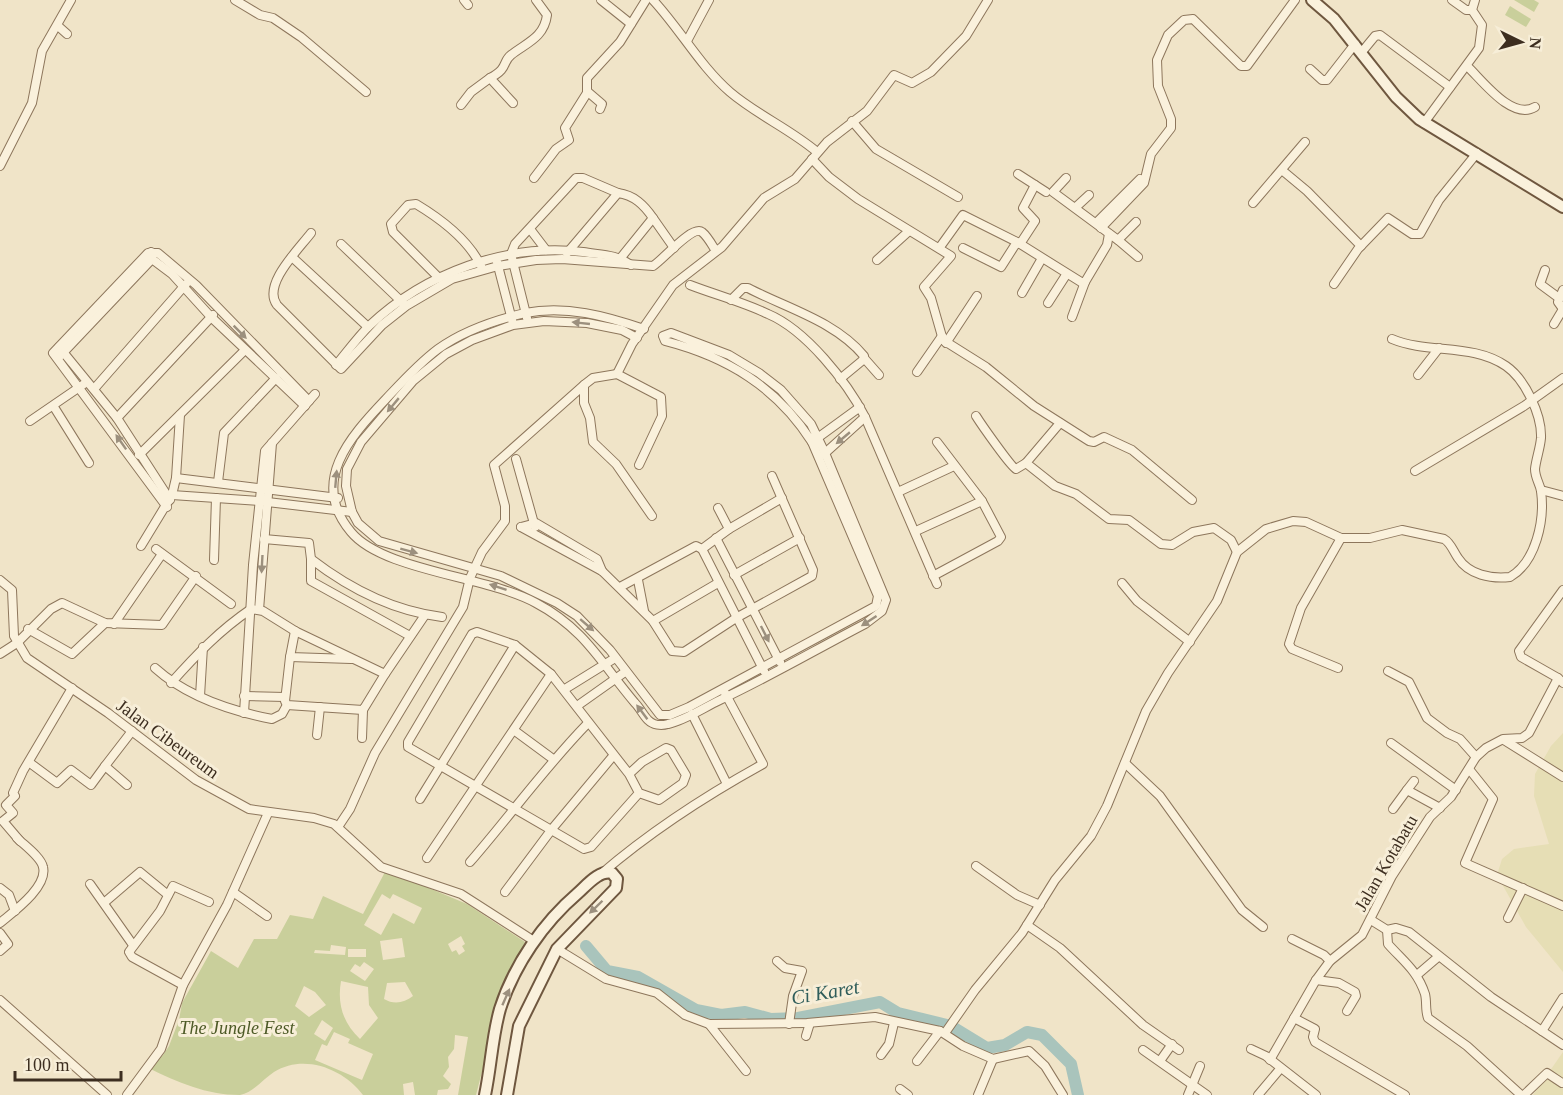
<svg xmlns="http://www.w3.org/2000/svg" width="1563" height="1095" viewBox="0 0 1563 1095" font-family="'Times New Roman',serif">
<style>
.farmland{fill:#e6deb5}
.green{fill:#c9cf9b;fill-rule:evenodd}
.lines{fill:none;stroke-linecap:round;stroke-linejoin:round}
.river{stroke:#a9c4bc;stroke-width:12}
.street-casing{stroke:#8d765c;stroke-width:10}
.secondary-casing{stroke:#6f573f;stroke-width:14}
.street{stroke:#faf1dc;stroke-width:8}
.secondary{stroke:#faf1dc;stroke-width:10}
.oneway{fill:#9c907e}
.labels{text-anchor:middle;stroke-width:6;stroke-linejoin:round;paint-order:stroke}
.street-label{font-size:18px;fill:#3d2e20;stroke:#f7eed8}
.park-label{font-size:18px;font-style:italic;fill:#4d5a26;stroke:#f7eed8}
.water-label{font-size:20px;font-style:italic;fill:#2f5d5a;stroke:#f7eed8}
</style>
<rect width="100%" height="100%" fill="#f0e4c8"/>
<g class="farmland">
<path d="M1563,733V972L1526,927L1497,875L1502,859L1514,849L1549,844L1534,796L1535,774L1551,746Z"/>
<path d="M1563,1052V1095H1533Z"/>
</g>
<g class="green">
<path d="M1514,0H1534L1539,3L1534,12Z"/>
<path d="M1510,6L1531,19L1526,27L1505,15Z"/>
<path d="M386,870L467,904L525,942L502,994L476,1095H458L468,1037L455,1035L454,1049L448,1057L449,1067L443,1076L451,1084L448,1089L438,1090L437,1095H415L413,1082L403,1084L404,1095H363C344,1069 304,1053 274,1072C263,1079 253,1093 240,1095C206,1095 178,1082 148,1068L163,1055L169,1046L179,1020L182,1003L211,951L238,968L254,939H277L290,915L313,919L323,896L363,914ZM382,894L390,899L393,894L422,908L414,924L393,913L381,935L364,925ZM461,936L465,944L462,946L465,951L459,955L456,950L452,952L448,944ZM402,938L405,957L383,960L380,941ZM331,945L346,947L345,955L314,953L315,950L330,951ZM348,949H366V957H348ZM364,962L374,969L365,981L350,971L355,964L360,967ZM341,981L368,987L369,1005L378,1018L360,1039C343,1023 337,1004 341,981ZM405,982L413,996C404,1003 394,1005 384,999L387,983ZM304,986L315,992L326,1005L309,1017L295,1006ZM322,1020L333,1028L325,1041L314,1034ZM334,1032L350,1039L348,1043L373,1054L362,1080L315,1060L322,1044L327,1046Z"/>
</g>
<g class="lines">
<path class="river" d="M586,946L607,971L638,977L696,1010L721,1015L745,1012L771,1019L798,1018L880,1002L898,1013L951,1026L987,1048L1005,1045L1027,1032L1042,1035L1071,1064L1078,1095"/>
<g class="street-casing">
<g id="street">
<path d="M235,0L260,15L273,18L301,37L366,92"/>
<path d="M464,0L468,5"/>
<path d="M601,0L631,24"/>
<path d="M653,0C680,29 700,66 730,92C757,115 790,129 817,152"/>
<path d="M1452,0L1466,10H1472"/>
<path d="M58,26L67,34"/>
<path d="M687,41L709,0"/>
<path d="M1361,53L1375,36L1380,35L1450,87"/>
<path d="M1467,66C1482,80 1512,121 1535,107"/>
<path d="M1310,69L1322,80H1327L1355,44"/>
<path d="M588,92L602,104L600,109"/>
<path d="M513,103L490,78C509,68 502,62 511,55C526,43 544,38 547,15L536,0"/>
<path d="M461,105L471,92L490,78"/>
<path d="M852,121L876,149L958,197"/>
<path d="M1424,123L1479,48L1482,25L1472,10L1475,0"/>
<path d="M812,159L829,177L858,199L951,256L924,287L931,298L943,340L986,367L1034,406L1089,441L1094,442L1104,437L1132,450L1192,500"/>
<path d="M0,166L32,103L42,51L71,0"/>
<path d="M1283,171L1307,191L1361,246"/>
<path d="M1018,174L1046,192"/>
<path d="M534,178L556,149L569,140L565,128L587,93V78L620,42L646,0"/>
<path d="M1066,178L1053,192L1118,240L1136,222"/>
<path d="M1253,203L1305,142"/>
<path d="M1076,207L1089,195"/>
<path d="M653,218L674,248"/>
<path d="M1096,223L1140,179"/>
<path d="M1101,228L1144,183L1151,154L1171,128V119L1158,86L1157,60L1168,35L1184,20L1193,19L1241,66H1247L1295,0"/>
<path d="M530,229L546,250"/>
<path d="M311,233C298,250 262,285 277,305L341,369L382,325L406,306L452,279L498,266L536,260L562,259L653,266C663,260 692,225 702,232C707,236 711,243 714,248"/>
<path d="M1118,240L1138,257"/>
<path d="M341,244L403,303"/>
<path d="M1020,244L1035,221L1023,208L1035,185"/>
<path d="M940,247L963,215L1017,242L1081,282H1085L1107,245L1109,234"/>
<path d="M963,248L1001,267L1017,242"/>
<path d="M151,252L152,259L172,274L211,317L305,406"/>
<path d="M567,253L618,193C634,195 644,205 653,218L619,260"/>
<path d="M292,257L368,327"/>
<path d="M877,260L909,231"/>
<path d="M497,262L512,320"/>
<path d="M1545,270L1540,284L1559,298"/>
<path d="M439,278L393,232L391,224L408,205L416,204C441,219 468,239 481,266"/>
<path d="M1334,284L1358,249L1388,218L1412,234H1420L1439,200L1477,153"/>
<path d="M690,285C716,295 743,302 768,314C806,330 847,382 865,417L937,584"/>
<path d="M1563,290L1558,302L1563,309"/>
<path d="M1022,293L1041,260"/>
<path d="M731,300L743,288H748C786,308 835,321 864,356L863,360L840,379"/>
<path d="M1048,303L1066,275"/>
<path d="M1072,317L1085,282"/>
<path d="M527,318L511,254L515,244L576,178H583L618,193"/>
<path d="M1554,324L1563,309"/>
<path d="M644,329C606,316 566,305 525,313C495,320 463,331 438,349C418,364 402,382 385,400C350,437 309,482 351,532C383,571 487,576 536,603C585,629 601,663 635,703C640,708 643,715 648,720C653,725 661,726 668,724C686,720 703,708 720,700C769,677 817,649 865,624L882,611L886,600L825,453L811,424L781,390L759,373L729,355L671,333L663,336L665,341C727,357 777,387 812,442"/>
<path d="M637,338L622,330L587,323L544,321L513,325L472,340L446,354L413,381L361,442L347,469L346,486L352,512L358,523L379,541L501,576L557,603L577,616L610,650L660,715H670L689,707L876,606L878,596L812,442L860,407"/>
<path d="M946,343L977,296"/>
<path d="M59,347L117,418L170,500"/>
<path d="M60,356L152,259"/>
<path d="M864,358L879,375"/>
<path d="M336,365C347,352 357,338 369,326C425,273 506,243 583,252C601,255 616,254 631,265"/>
<path d="M917,372L942,336"/>
<path d="M617,374L632,344L673,285L722,247L764,198L795,179L827,142L867,111L894,75L912,83L931,72L966,36L988,0"/>
<path d="M1418,375L1439,348"/>
<path d="M94,389L186,284"/>
<path d="M54,407L89,463"/>
<path d="M976,416C981,424 1011,467 1016,469L1026,463"/>
<path d="M117,418L213,315"/>
<path d="M30,421L84,384"/>
<path d="M1060,423L1026,463L1055,486L1076,494L1109,519L1129,520L1161,544L1172,545L1193,532L1214,528L1231,540L1237,552"/>
<path d="M824,454L865,417"/>
<path d="M139,455L245,350"/>
<path d="M516,459L535,527"/>
<path d="M639,465L662,416L661,397L617,374L593,378L584,385V403L590,418L593,442L616,464L652,516"/>
<path d="M1415,471L1524,406L1563,378"/>
<path d="M176,478L338,498"/>
<path d="M218,482L224,433L276,378"/>
<path d="M1541,490L1563,496"/>
<path d="M898,492L954,466"/>
<path d="M172,495L259,501L352,512"/>
<path d="M167,507L53,353L148,253H158L196,285L309,401"/>
<path d="M521,527L602,571L653,621L672,651L684,652L736,618L812,576L813,570L772,476"/>
<path d="M521,527L536,523L597,559L602,571"/>
<path d="M729,529L782,498"/>
<path d="M916,531L982,501"/>
<path d="M716,538L780,662"/>
<path d="M264,539L309,543L311,559C350,589 393,611 442,617"/>
<path d="M141,546L172,495L176,478L180,415"/>
<path d="M156,549L231,604"/>
<path d="M702,549L764,671"/>
<path d="M311,559V581L410,636"/>
<path d="M214,560L216,498"/>
<path d="M734,575L800,538"/>
<path d="M933,576L998,541L1001,537L982,501L937,442"/>
<path d="M0,580L12,590L14,636L27,658L108,713L196,780L249,809L314,818L334,824L381,867L461,894L534,941"/>
<path d="M638,580L644,611"/>
<path d="M1122,583L1137,601L1190,642"/>
<path d="M620,587L696,546L702,549L729,529L718,508"/>
<path d="M259,610L272,443"/>
<path d="M653,621L718,583"/>
<path d="M114,624L162,554"/>
<path d="M28,629L72,654L105,623"/>
<path d="M295,631L290,657L351,659"/>
<path d="M0,654L17,643L51,609L62,603L105,623L162,625L196,576"/>
<path d="M290,657L285,701L287,705L363,710L385,674"/>
<path d="M155,668C186,696 231,711 272,719L282,714L287,705"/>
<path d="M1338,668L1292,649L1289,644L1301,608L1341,538"/>
<path d="M1388,671L1409,682L1427,718L1447,733L1460,739L1476,757"/>
<path d="M1558,678L1521,657L1519,651L1563,590"/>
<path d="M171,683C196,655 220,630 251,609L263,611L295,631L385,674L425,615"/>
<path d="M565,689L615,658"/>
<path d="M200,696L203,647"/>
<path d="M244,696L285,697"/>
<path d="M577,706L625,672"/>
<path d="M244,713L253,565L265,451L315,394"/>
<path d="M692,714L727,784"/>
<path d="M515,731L553,759"/>
<path d="M317,735L320,707"/>
<path d="M362,738L363,710"/>
<path d="M1504,740L1563,777"/>
<path d="M1391,743L1456,790"/>
<path d="M30,763L57,783L71,770L91,785L105,766"/>
<path d="M1125,763L1160,796L1242,910L1263,927"/>
<path d="M1469,769L1493,799L1465,863L1563,906"/>
<path d="M629,774L642,762L666,748L671,750L686,775L683,783L659,800L639,793L629,774L551,674L515,645L477,632L472,634L408,742V747L584,849L591,847L639,793"/>
<path d="M1414,781L1407,790L1440,808"/>
<path d="M127,785L105,766L132,731"/>
<path d="M420,799L515,645"/>
<path d="M1393,809L1407,790"/>
<path d="M338,827L350,809L375,753L463,607L470,578L482,552L505,521V506L494,465L584,385"/>
<path d="M20,841L3,821L13,813L6,805L15,796L13,793L23,771L72,688"/>
<path d="M427,858L551,674"/>
<path d="M470,862C510,816 545,767 588,723"/>
<path d="M976,866L1017,895L1040,905"/>
<path d="M601,874C651,831 705,796 763,764L725,693"/>
<path d="M90,884L133,945"/>
<path d="M0,888L9,895L15,911"/>
<path d="M233,892L267,916"/>
<path d="M505,892L552,829L613,756"/>
<path d="M105,902L140,872L168,895"/>
<path d="M1508,918L1523,888"/>
<path d="M1371,920L1387,930L1396,928L1409,932L1491,997L1563,1045"/>
<path d="M0,923C13,912 48,887 43,867C41,857 24,845 17,838"/>
<path d="M1027,925L1060,948L1143,1025L1179,1050"/>
<path d="M1387,930L1388,944C1403,961 1417,970 1425,994C1427,1002 1425,1010 1428,1018L1467,1046L1521,1095"/>
<path d="M0,933L8,944L0,951"/>
<path d="M1292,939L1324,955L1330,961"/>
<path d="M557,949L606,979L657,993L685,1015L709,1024L807,1023L875,1017L940,1031L963,1046L993,1059L1029,1051L1045,1066L1063,1095"/>
<path d="M777,961L785,968L802,971L793,996L789,1024"/>
<path d="M1417,975L1438,957"/>
<path d="M1316,980L1339,983L1355,992L1356,996L1347,1011"/>
<path d="M183,985L132,957L129,952L160,911L173,886L209,902"/>
<path d="M0,1000L107,1095"/>
<path d="M1294,1018L1315,1029L1313,1037L1315,1042L1405,1095"/>
<path d="M709,1024L746,1071"/>
<path d="M1542,1031L1563,998"/>
<path d="M945,1033L975,990L1022,933L1055,880L1091,836L1107,806L1146,711L1168,673L1217,601L1237,552L1266,529L1293,521L1306,522L1341,538H1370L1402,530L1444,539C1451,543 1453,551 1458,558C1469,575 1491,579 1510,577C1536,562 1545,520 1541,491C1540,484 1535,478 1535,469C1536,459 1540,449 1541,438C1542,415 1525,379 1506,366C1473,343 1428,354 1392,339"/>
<path d="M806,1036L810,1023"/>
<path d="M1251,1049L1266,1056L1316,1095"/>
<path d="M1143,1050L1207,1095"/>
<path d="M881,1055L889,1044L894,1023"/>
<path d="M1270,1060L1316,980L1330,961L1362,935L1392,876L1430,817L1451,797L1476,757L1486,748L1503,739L1522,738L1529,733L1558,678L1563,683"/>
<path d="M917,1061L940,1031"/>
<path d="M1160,1061L1172,1044"/>
<path d="M900,1089L908,1095"/>
<path d="M127,1095L161,1049L183,985L227,905L268,813"/>
<path d="M978,1095L993,1059"/>
<path d="M1188,1095L1200,1066"/>
<path d="M1258,1095L1280,1069"/>
<path d="M1524,1095L1547,1073L1562,1083"/>
</g>
</g>
<g class="secondary-casing">
<g id="secondary">
<path d="M1312,0L1334,19L1396,97L1419,119L1563,207"/>
<path d="M485,1095C491,1067 492,1037 500,1009C514,965 543,923 578,893C587,885 599,870 612,873L617,879L616,888L557,949L519,1026L507,1095"/>
</g>
</g>
<use href="#street" class="street"/>
<use href="#secondary" class="secondary"/>
</g>
<defs><path id="oneway-solid" d="M-6-.8H1V-3.2L6.5 0L1 3.2V.8H-6Z" transform="scale(1.5)"/></defs>
<g class="oneway">
<use href="#oneway-solid" transform="translate(581 323) rotate(-174)"/>
<use href="#oneway-solid" transform="translate(240 332) rotate(45)"/>
<use href="#oneway-solid" transform="translate(393 405) rotate(130)"/>
<use href="#oneway-solid" transform="translate(843 438) rotate(140)"/>
<use href="#oneway-solid" transform="translate(121 442) rotate(-125)"/>
<use href="#oneway-solid" transform="translate(336 479) rotate(-85)"/>
<use href="#oneway-solid" transform="translate(409 551) rotate(15)"/>
<use href="#oneway-solid" transform="translate(262 564) rotate(93)"/>
<use href="#oneway-solid" transform="translate(498 587) rotate(-162)"/>
<use href="#oneway-solid" transform="translate(869 621) rotate(147)"/>
<use href="#oneway-solid" transform="translate(587 625) rotate(41)"/>
<use href="#oneway-solid" transform="translate(765 634) rotate(63)"/>
<use href="#oneway-solid" transform="translate(642 712) rotate(-127)"/>
<use href="#oneway-solid" transform="translate(596 907) rotate(136)"/>
<use href="#oneway-solid" transform="translate(506 997) rotate(-66)"/>
</g>
<g class="labels">
<g class="street-label">
<text transform="translate(168 739) rotate(36)" y="6">Jalan Cibeureum</text>
<text transform="translate(1386 863) rotate(-60)" y="6">Jalan Kotabatu</text>
</g>
<g class="park-label">
<text x="237" y="1034">The Jungle Fest</text>
</g>
<g class="water-label">
<text transform="translate(825 992) rotate(-10)" y="7">Ci Karet</text>
</g>
</g>
<g transform="translate(1521 42) rotate(95)" stroke="#f7eed8" stroke-width="4.5" paint-order="stroke">
<path d="M0-4.5L10 22L0 15L-10 22Z" fill="#3d2e20"/>
<text y="-9" font-size="16" font-weight="bold" text-anchor="middle" fill="#3d2e20">N</text>
</g>
<path d="M15 1071v9h106v-9" fill="none" stroke="#3d2e20" stroke-width="3"/>
<text x="24" y="1071" font-size="18" fill="#3d2e20" stroke="#f7eed8" stroke-width="4.5" paint-order="stroke">100 m</text>
</svg>
